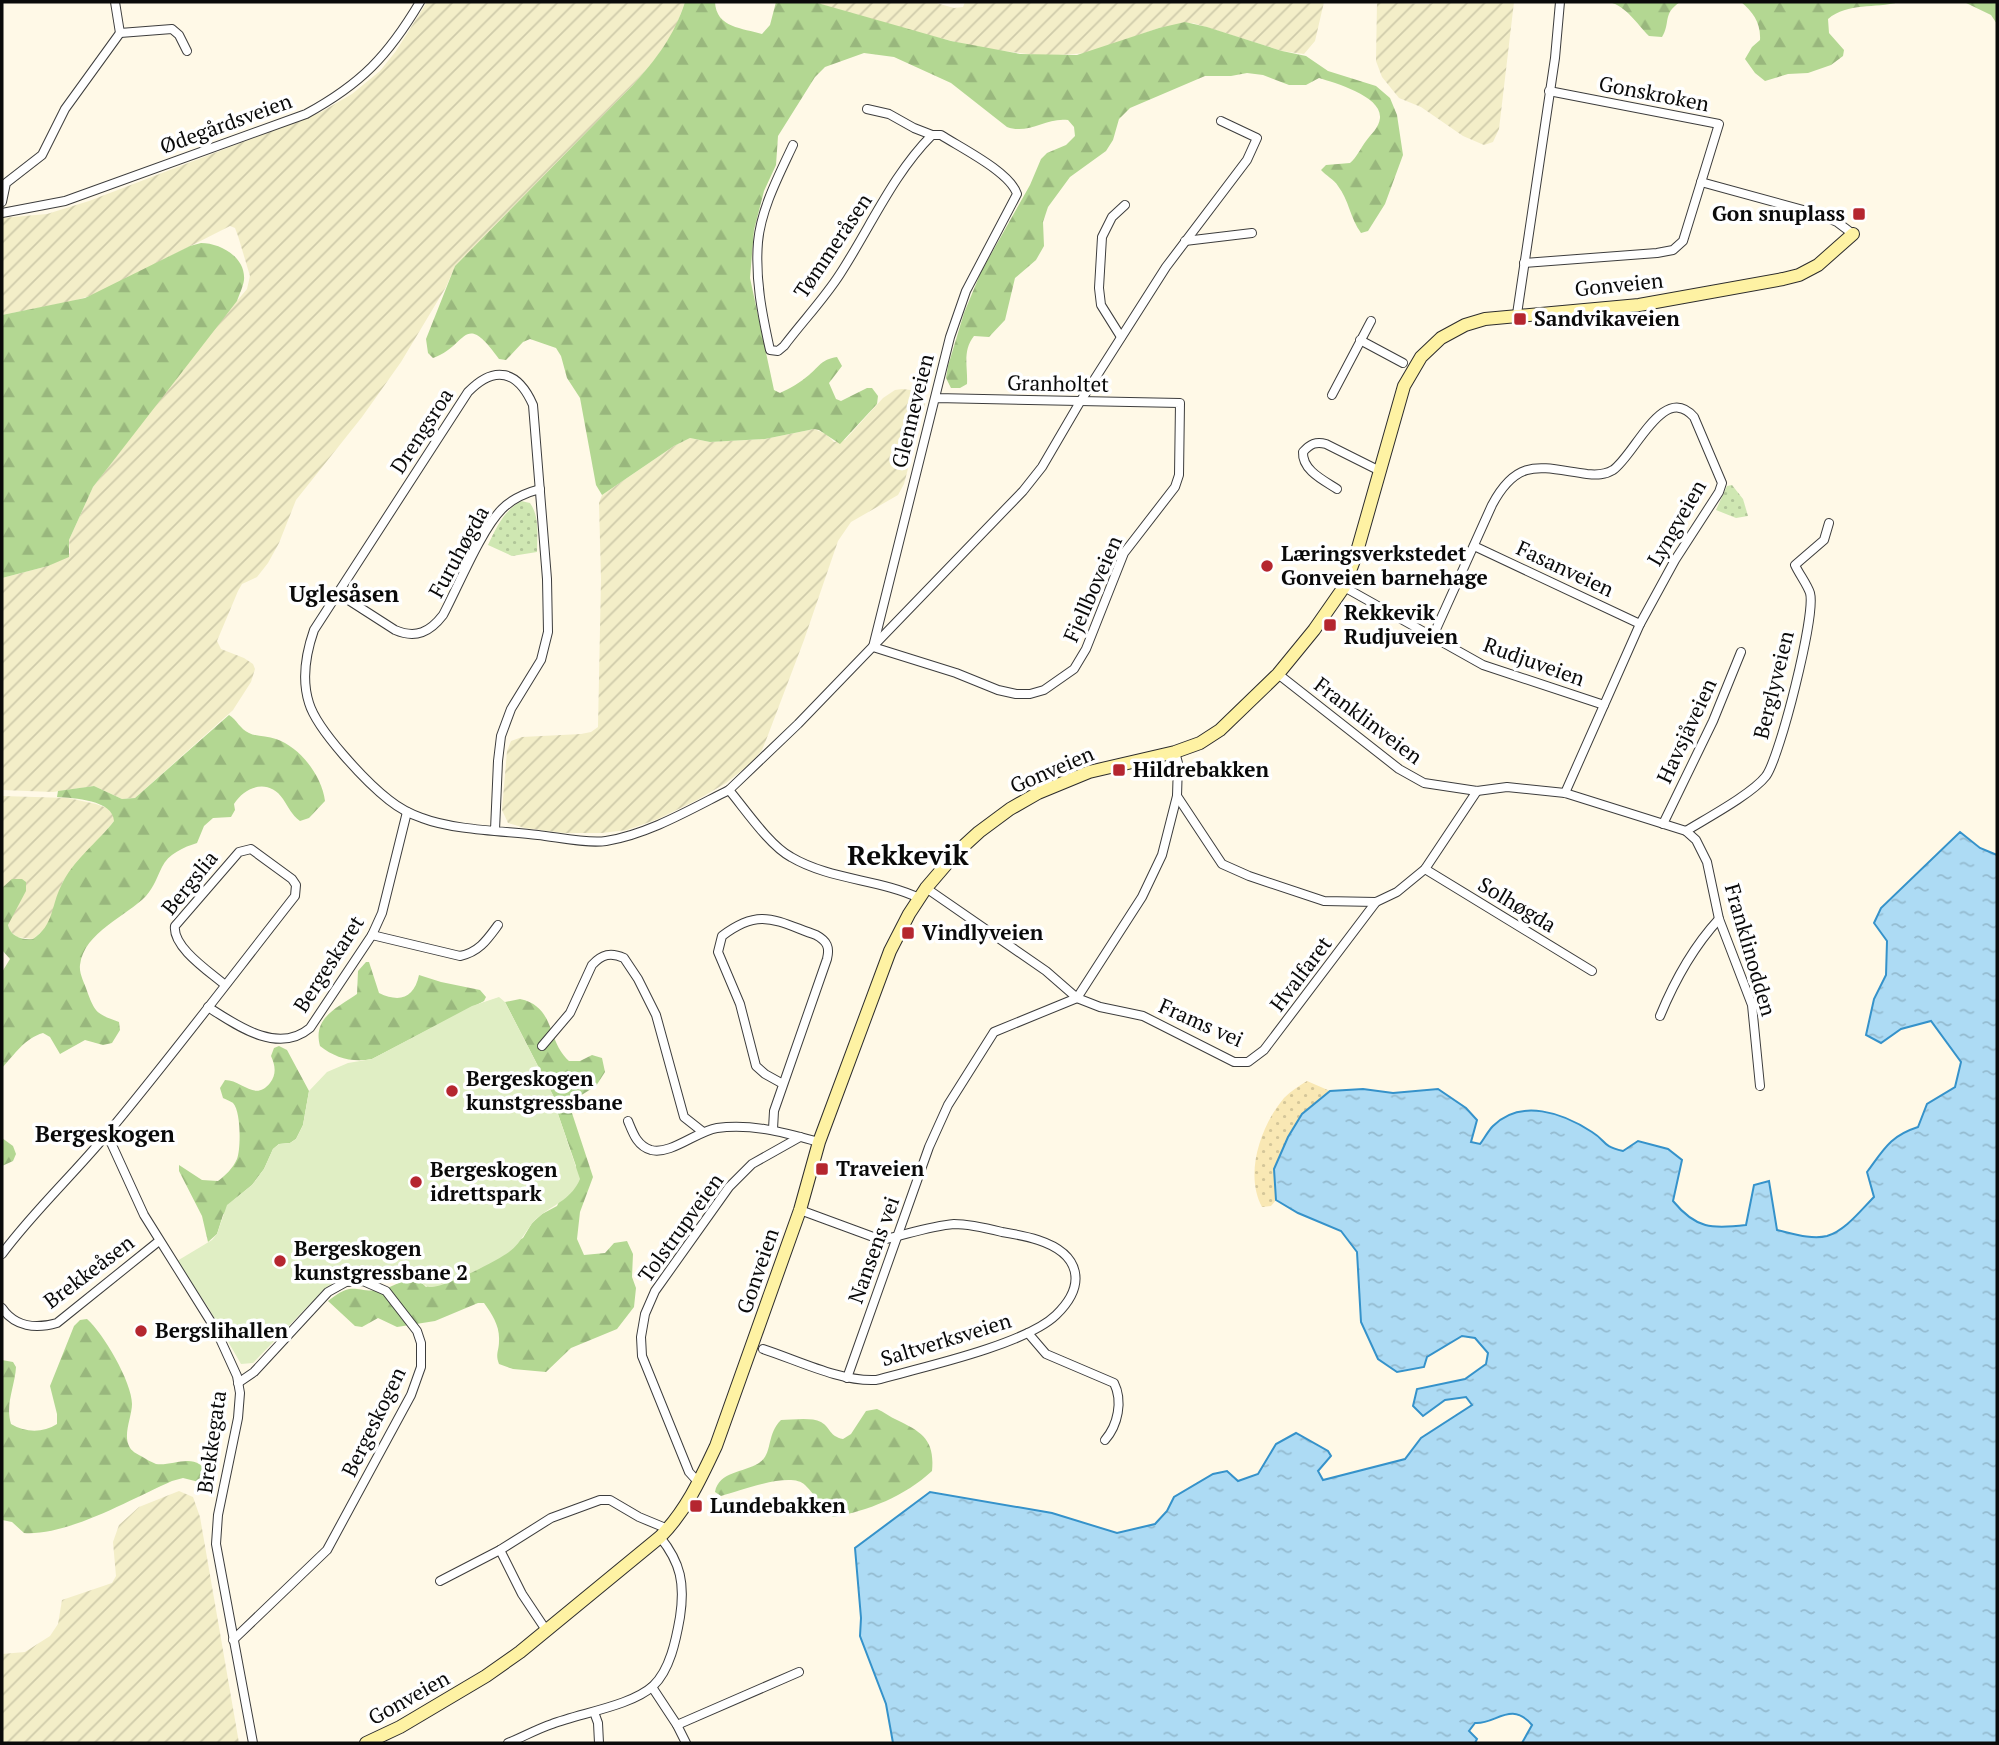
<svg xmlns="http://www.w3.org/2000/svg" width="1999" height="1745" viewBox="0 0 1999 1745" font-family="'PT Serif',serif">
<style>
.farmland{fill:url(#farmland-furrows)}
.forest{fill:url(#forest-firs)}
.sand{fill:url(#sand-dots)}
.park{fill:url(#park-dots)}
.pitch{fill:#e0eec4}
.water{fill:url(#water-ripples);stroke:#3592ca;stroke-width:2}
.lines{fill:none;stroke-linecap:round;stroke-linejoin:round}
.street-casing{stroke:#3d3d3d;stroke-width:10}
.secondary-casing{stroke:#2c2c2c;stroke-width:14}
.street{stroke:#fff;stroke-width:8}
.secondary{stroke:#fef2a3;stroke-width:12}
.poi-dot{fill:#b5262f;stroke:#fff;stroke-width:2.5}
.labels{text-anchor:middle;stroke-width:7;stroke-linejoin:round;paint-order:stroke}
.street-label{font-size:21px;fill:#0a0a0a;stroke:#fff}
.poi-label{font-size:21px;font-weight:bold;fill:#0a0a0a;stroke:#fff;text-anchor:start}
.neighbourhood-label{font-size:23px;font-weight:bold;fill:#0a0a0a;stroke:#fff}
.district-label{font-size:28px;font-weight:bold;fill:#0a0a0a;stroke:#fff}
</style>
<defs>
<pattern id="farmland-furrows" width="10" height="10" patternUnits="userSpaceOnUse" patternTransform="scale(1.75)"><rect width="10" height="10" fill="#f3eec8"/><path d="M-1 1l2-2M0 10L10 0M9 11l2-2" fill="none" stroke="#cfcbaa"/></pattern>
<pattern id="forest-firs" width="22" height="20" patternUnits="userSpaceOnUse" patternTransform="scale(1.75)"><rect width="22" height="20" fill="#b3d792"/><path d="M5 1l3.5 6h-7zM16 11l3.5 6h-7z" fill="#99b77d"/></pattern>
<pattern id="sand-dots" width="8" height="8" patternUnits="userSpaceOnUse" patternTransform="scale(1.75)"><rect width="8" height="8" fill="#f9e8b4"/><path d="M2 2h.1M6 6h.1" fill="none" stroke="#d4c699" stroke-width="1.8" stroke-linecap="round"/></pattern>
<pattern id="park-dots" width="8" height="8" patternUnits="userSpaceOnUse" patternTransform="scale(1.75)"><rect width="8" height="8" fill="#cfe7b2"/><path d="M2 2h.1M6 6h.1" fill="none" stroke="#b0c598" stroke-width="1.8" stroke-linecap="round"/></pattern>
<pattern id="water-ripples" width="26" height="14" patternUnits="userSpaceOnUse" patternTransform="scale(1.75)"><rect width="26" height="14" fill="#addbf4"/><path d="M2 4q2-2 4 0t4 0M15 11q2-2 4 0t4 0" fill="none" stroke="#94bbd0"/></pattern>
</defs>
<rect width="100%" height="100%" fill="#fff9e7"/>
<g class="farmland">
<path d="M427,2H685L674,32L653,62L633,85L455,266L446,287L401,362L362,417L296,500L279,543L268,563L257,577L242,584L238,591L217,641L221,649L244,658L253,664L255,669L251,682L233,710L135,798L122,799L94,786L53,792L2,790V578L48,566L70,553L69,540L93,487L214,328L247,289L250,276L238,236L235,228L230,226L96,294L73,301L2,315V218L47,214L89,201L321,112L352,94L380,71L396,51Z"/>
<path d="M814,2H933L954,8L963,7L965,2H1324L1315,41L1304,54L1282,51L1193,23L1159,28L1088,53L1043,56L980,48L887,25Z"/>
<path d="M1377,2L1428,4L1439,2H1514L1499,129L1493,142L1484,145L1463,136L1421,107L1399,98L1382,77L1376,61Z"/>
<path d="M902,389L919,391L922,394L925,403L904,484L898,495L851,522L838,541L804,640L768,735L762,750L750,764L726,783L697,800L658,819L627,830L602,833H564L525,828L508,823L502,810L507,751L511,741L522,737L581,734L591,732L598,727L601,579L599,503L602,495L674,446L690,438L710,442L765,439L814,429L826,434L834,442L845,440L883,398L895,390Z"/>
<path d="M2,796L68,798L96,804L107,808L115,817L114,821L63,881L52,916L47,927L33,939L17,937L10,931L8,924L10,918L2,888Z"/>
<path d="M179,1491L193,1497L200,1517L239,1743H2V1654L25,1652L50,1636L58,1624L62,1600L112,1583L116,1576L113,1542L119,1525L139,1507Z"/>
</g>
<g class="forest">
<path d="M685,2H715C716,28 743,28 762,34L770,25L776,2H814L951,41L1020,54L1077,55L1159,28L1185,22L1207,27L1282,51L1306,56L1328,71L1376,86L1390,98L1397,115L1403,155L1385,204L1368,231L1361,233C1350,218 1349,200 1338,186C1334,179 1326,176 1321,170L1326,165L1350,163C1357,157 1360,149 1366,141C1371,134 1379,128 1380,118C1382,96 1335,83 1319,78L1306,85H1289L1263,75L1247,73L1231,76H1205L1130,108L1119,119L1113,140L1106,151L1070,177L1048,207L1043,222L1044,246L1036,260L1015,278L1005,320L989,337L974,336C962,351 968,367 967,384L960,388H951L946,378L948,366L964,313L981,272L1030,185L1041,159L1047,153L1066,145L1075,136L1074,127L1068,120C1046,117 1029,135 1007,127L951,83L894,57L864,53L825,67L815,77L778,136L776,165L764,191L754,230L750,278L774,390L780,393C789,389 801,382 809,375C820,366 820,360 837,357L842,366L829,383L836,399L841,401L867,388H872L878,396L877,404L840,444L819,430L814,429L765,439L710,442L690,438L674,446L602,495L596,485L580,398L567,378L561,356L556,348L530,339L523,342L506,360L499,359C463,309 468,346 433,358L428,353L426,339L455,266L633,85C657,58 674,36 685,2Z"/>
<path d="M1609,2H1680C1662,14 1671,23 1662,37L1649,36C1637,24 1626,6 1609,2Z"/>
<path d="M1741,2H1899C1875,9 1848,2 1828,19L1829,33L1844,50L1843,56L1831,65L1808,73L1788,74L1765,81L1755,73L1745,59L1752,47L1760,40C1761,23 1753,12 1741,2Z"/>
<path d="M1964,2H1997V24L1991,15Z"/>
<path d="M201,243C220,243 246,257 244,280C243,287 239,295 237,301L93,487L69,540V557L48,566L2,578V315L85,298L190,246Z"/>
<path d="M229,715C237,720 240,729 249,733C257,737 267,736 276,739C300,747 322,776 325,801L309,818L300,821C291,814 289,808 283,799C269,778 245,786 234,804L235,810L231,817L213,818L204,826L197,843C184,847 168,854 162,867C157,877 154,887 146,896C127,916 84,932 80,965C79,974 84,982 87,991C95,1013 97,1014 119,1022L120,1030L112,1043L103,1045L85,1040L60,1054L50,1037L43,1033C25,1038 14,1055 2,1068V972L10,959L2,950V888L12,879H22L26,882V891L8,925C11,937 22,940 33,939C54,925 51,906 61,886C72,861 98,842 114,821C113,800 74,798 57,797L58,791L94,786L122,799L135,798Z"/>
<path d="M366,962H369L379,993C400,1003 414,998 419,975L441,982L480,990L486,997L484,1001L372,1059C353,1063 335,1058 320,1046C312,1017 339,1007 357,994L358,971Z"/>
<path d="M520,999C556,1007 546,1040 569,1061H580L592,1055L602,1058L605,1072L596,1086L575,1099L571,1110L593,1177L580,1212L577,1239L584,1255L605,1253L614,1243L627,1241L633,1254L632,1277L636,1288L634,1307L617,1329L571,1348L546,1372L513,1369L499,1364C495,1354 499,1351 499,1341C500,1326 492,1314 484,1303H478L435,1321L397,1327L378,1318L362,1327L355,1326L328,1301C354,1280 354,1293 380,1290C393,1288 403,1278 416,1277L426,1287L523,1238L532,1223L542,1214L557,1206L576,1166L558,1114L557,1103L505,1002Z"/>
<path d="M279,1046L287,1050L309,1091L303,1125L296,1139L290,1143L279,1144L273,1149L264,1169L252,1185L235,1199L223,1215L217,1234L208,1242L202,1216L179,1171V1165L202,1180L218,1181C226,1175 233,1168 237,1159C241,1149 241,1111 233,1103C232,1102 225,1099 223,1098L220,1088L225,1080C242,1080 255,1102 270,1083C277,1074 275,1065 271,1056L274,1048Z"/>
<path d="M2,1138L13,1146L16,1154L13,1161L2,1166Z"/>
<path d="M87,1319C103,1333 132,1382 132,1404C132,1416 123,1434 129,1446C131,1451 137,1454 141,1456C146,1459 151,1462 156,1464C173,1467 199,1449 208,1477L203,1483L183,1478L172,1481C131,1499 68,1536 24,1533L12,1522L2,1520V1360L13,1362L16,1367C15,1386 5,1404 11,1424C26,1433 43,1433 57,1424V1414L50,1386L74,1326L80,1320Z"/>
<path d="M877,1409C884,1412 890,1417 897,1420C922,1432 935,1440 932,1471C905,1496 868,1511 833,1517C820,1509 817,1496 805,1485C791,1471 740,1491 721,1496L715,1492C719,1471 743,1473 759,1463C773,1454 766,1435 781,1420C792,1420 811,1417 821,1422C831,1428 829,1436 843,1439L851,1434L866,1411Z"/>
</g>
<path class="sand" d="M1307,1081L1330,1091L1302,1114L1288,1137L1274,1169L1276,1200L1271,1206L1262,1207C1244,1174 1261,1125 1284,1098C1291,1091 1299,1086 1307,1081Z"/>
<g class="park">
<path d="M1732,485L1743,499L1748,516L1736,518L1716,510L1727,486Z"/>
<path d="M521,501L530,503C540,517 537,536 537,552L512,556L488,545C497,526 503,512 521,501Z"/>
</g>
<path class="pitch" d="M499,997L505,1002L557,1103L558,1114L580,1179C572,1198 557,1203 541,1215C527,1225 523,1242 509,1252C497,1261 442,1289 429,1287C424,1286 420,1281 416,1277L382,1280L342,1274L306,1308L253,1363L241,1364L208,1307L177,1261L212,1240L217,1234L227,1205L252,1185L264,1169L273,1149L279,1144L290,1143L296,1139L303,1125L309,1091L327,1072L348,1063L372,1059L472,1006Z"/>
<path class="water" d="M1960,832L1980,848L1997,855V1743H1522L1532,1725C1511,1700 1495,1725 1475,1723L1469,1731L1477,1739L1475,1743H893L886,1704L860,1636L861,1618L855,1548L930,1492L1052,1513L1117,1533L1155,1524L1167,1511L1174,1497L1213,1474L1227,1471L1238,1481L1258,1474L1276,1444L1296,1433L1328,1451L1331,1456L1318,1471L1323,1480L1405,1459L1421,1438L1472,1405L1466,1397L1445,1400L1423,1416L1413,1406L1417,1389L1465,1379L1486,1364L1488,1353L1475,1338L1462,1336L1427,1357L1424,1367L1397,1372L1378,1359L1361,1322L1357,1252L1341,1231L1298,1213L1276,1200L1274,1169L1288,1137L1302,1114L1330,1091L1363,1089L1393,1093L1438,1089L1466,1108L1477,1120L1471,1142L1480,1144C1484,1139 1488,1131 1493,1126C1521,1098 1563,1113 1592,1132C1608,1142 1600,1145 1623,1151L1638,1141L1668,1149L1682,1160L1673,1201C1696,1229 1712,1229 1746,1225L1754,1185L1769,1181L1777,1230C1791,1233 1811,1240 1827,1236C1845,1231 1861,1210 1874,1197L1867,1172C1884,1149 1890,1136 1918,1127L1927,1104L1955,1087L1961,1062L1931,1021L1901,1029L1881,1043L1866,1035L1874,999L1886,975L1887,941L1874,923L1881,908Z"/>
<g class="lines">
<g class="street-casing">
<g id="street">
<path d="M115,2L120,33L172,29L179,35L187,51"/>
<path d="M867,109L889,114L914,128L932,135"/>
<path d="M793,145C779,175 761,209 758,242C755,279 762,314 770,350L778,351L784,346C802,322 824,299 840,274C870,228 893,174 932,135H941C961,148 1010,172 1017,194L966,291L950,337L873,647L956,673L998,690L1016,694H1030L1044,690L1074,669L1086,649L1124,553L1175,487L1179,475L1180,403L936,398"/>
<path d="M1701,182L1818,214L1837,222L1853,234"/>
<path d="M2,202L6,183L42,155L65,109L120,33"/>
<path d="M2,213L65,201L306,114C361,84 388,56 420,2"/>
<path d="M1185,241L1252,233"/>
<path d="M1524,263L1657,253L1673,250L1683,241L1719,124L1549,91"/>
<path d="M1517,314L1555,58L1560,2"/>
<path d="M1121,337L1101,305L1099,288L1102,237L1112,217L1125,205"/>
<path d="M1360,340L1403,363"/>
<path d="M1332,395L1371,321"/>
<path d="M1337,489C1323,480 1302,470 1303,452C1310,444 1316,441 1326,444L1380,471"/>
<path d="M1474,546L1640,624"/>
<path d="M1344,587L1483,665L1604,705"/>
<path d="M339,594L395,630C416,639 430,632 443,615C458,587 481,530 502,509C513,498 525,493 540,489"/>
<path d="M1433,636L1492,505C1518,456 1541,468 1587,474C1597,475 1605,475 1613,470C1635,455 1663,382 1694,417L1722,483L1719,492L1675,560L1640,624L1565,793"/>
<path d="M1278,674L1399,769L1424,783L1477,791L1507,787L1565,793L1686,831L1696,840L1707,862L1719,919L1752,1005L1760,1086"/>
<path d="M1175,752L1178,763L1177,796L1222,864L1249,876L1324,901L1376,902L1397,892L1425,869L1477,791"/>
<path d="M1663,824L1713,721L1741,652"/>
<path d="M495,830L498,761L501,736L511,709L541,660L548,632L547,579L533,405C518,371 495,364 468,392L314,630C306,653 301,678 309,703C317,730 366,782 389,800C399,808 410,814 422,818C453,830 503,831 538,835C557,837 588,844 606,841C649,834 691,809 729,790"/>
<path d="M1686,831C1707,818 1752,794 1766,776C1780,757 1816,614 1810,593C1807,584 1799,574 1795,565L1824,540L1829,523"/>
<path d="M1425,869L1592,971"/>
<path d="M926,888L1046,971L1077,998L1100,1007L1143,1016L1234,1062H1248L1264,1050L1376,902"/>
<path d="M919,898C879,879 830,880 791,857C769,845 745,809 729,790L798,724L1023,491L1042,467L1080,402L1166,267L1247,160L1257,138L1221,121"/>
<path d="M372,935L460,956C479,952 487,940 498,925"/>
<path d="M208,1007C236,1025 278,1055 310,1028L372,935L382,913L407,812"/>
<path d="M1660,1016C1674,982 1695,945 1719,919"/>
<path d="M542,1046L570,1013L592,965C602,954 611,952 624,958L638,979L656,1015L684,1117L703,1132"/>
<path d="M628,1121C633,1133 637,1146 651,1150C671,1155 697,1131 717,1128C752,1123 786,1133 819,1142"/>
<path d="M773,1129L774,1111L827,959C830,947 827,941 816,935C776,921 760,907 722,936L718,952L740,1004L756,1066L765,1074L783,1084"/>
<path d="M107,1134L144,1215L216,1330L237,1376L240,1393L238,1418L218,1515L216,1544L253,1743"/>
<path d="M2,1254C33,1212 73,1175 107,1134C172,1056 233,975 295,896L296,885L292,879L251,849L239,852L175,926C172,947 210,972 225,985"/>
<path d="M2,1308C15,1327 36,1329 57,1323L159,1241"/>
<path d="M1028,1333L1046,1354L1114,1383C1123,1401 1118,1425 1105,1440"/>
<path d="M763,1349C797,1360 841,1382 876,1380C920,1368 1025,1345 1056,1315C1087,1285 1081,1254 1038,1240C1026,1236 1014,1234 1002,1232C986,1228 970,1224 954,1224C931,1226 908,1234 886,1239L876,1238L800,1210"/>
<path d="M847,1378L929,1147L948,1105L994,1032L1077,998L1142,897L1162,855L1177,796"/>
<path d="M699,1483L689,1472L642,1356L641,1337L645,1314L655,1291L729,1187L752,1164L800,1137"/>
<path d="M500,1550L522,1594L546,1630"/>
<path d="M440,1581L500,1550L551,1518L600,1500H610L639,1517L668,1529"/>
<path d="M233,1640L327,1550L411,1395L421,1367V1343L417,1331L386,1291L363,1281L346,1282L328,1292L254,1372L238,1383"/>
<path d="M652,1687L677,1725L686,1743"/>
<path d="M594,1712L598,1723L599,1743"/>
<path d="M677,1725L799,1672"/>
<path d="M508,1743C523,1737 537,1729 552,1724C580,1713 631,1706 653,1686C670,1670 676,1640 680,1617C685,1584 681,1563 660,1537"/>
</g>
</g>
<g class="secondary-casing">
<path id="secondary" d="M366,1743L400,1727L486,1676L520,1652L660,1537C686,1511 701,1478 716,1446L800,1210L819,1142L890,951L909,914L926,888L956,853L979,832L1010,809L1038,793L1089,772L1175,752L1200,743L1220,730L1278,674L1314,630L1344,587L1356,555L1404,386L1421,357L1441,338L1465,325L1485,319L1639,305L1783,279L1799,275L1818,265L1853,234"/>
</g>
<use href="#street" class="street"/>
<use href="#secondary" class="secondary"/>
</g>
<g class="poi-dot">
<rect x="1852" y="207" width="14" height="14" rx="3.5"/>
<rect x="1513" y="312" width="14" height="14" rx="3.5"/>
<circle cx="1267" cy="566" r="7"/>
<rect x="1323" y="618" width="14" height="14" rx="3.5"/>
<rect x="1112" y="763" width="14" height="14" rx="3.5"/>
<rect x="901" y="926" width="14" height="14" rx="3.5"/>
<circle cx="452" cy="1091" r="7"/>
<rect x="815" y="1162" width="14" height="14" rx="3.5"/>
<circle cx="416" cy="1182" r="7"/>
<circle cx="280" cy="1261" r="7"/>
<circle cx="141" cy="1331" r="7"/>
<rect x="689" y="1499" width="14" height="14" rx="3.5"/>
</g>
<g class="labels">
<g class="street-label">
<text transform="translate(1654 94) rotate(11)" y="7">Gonskroken</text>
<text transform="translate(226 124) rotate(-20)" y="7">Ødegårdsveien</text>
<text transform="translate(833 246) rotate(-56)" y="7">Tømmeråsen</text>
<text transform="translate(1619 285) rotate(-6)" y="7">Gonveien</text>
<text transform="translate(1058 384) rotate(1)" y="7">Granholtet</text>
<text transform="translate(913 411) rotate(-76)" y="7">Glenneveien</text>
<text transform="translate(422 431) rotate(-57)" y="7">Drengsroa</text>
<text transform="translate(1677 523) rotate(-60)" y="7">Lyngveien</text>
<text transform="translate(459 552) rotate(-61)" y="7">Furuhøgda</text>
<text transform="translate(1565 569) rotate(25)" y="7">Fasanveien</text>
<text transform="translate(1093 589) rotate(-66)" y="7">Fjellboveien</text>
<text transform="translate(1534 662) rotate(20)" y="7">Rudjuveien</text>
<text transform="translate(1774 685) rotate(-76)" y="7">Berglyveien</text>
<text transform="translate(1368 721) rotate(37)" y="7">Franklinveien</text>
<text transform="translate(1687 731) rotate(-65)" y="7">Havsjåveien</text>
<text transform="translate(1052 770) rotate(-23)" y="7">Gonveien</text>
<text transform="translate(190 883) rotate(-51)" y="7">Bergslia</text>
<text transform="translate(1517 905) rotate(31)" y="7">Solhøgda</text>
<text transform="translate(1750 950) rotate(74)" y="7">Franklinodden</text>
<text transform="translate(329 964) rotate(-57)" y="7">Bergeskaret</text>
<text transform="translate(1301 974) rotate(-53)" y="7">Hvalfaret</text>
<text transform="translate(1201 1023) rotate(24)" y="7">Frams vei</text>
<text transform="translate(681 1228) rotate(-54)" y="7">Tolstrupveien</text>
<text transform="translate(874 1250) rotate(-70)" y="7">Nansens vei</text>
<text transform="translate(758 1271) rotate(-71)" y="7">Gonveien</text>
<text transform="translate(89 1272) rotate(-37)" y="7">Brekkeåsen</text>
<text transform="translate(946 1340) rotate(-17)" y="7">Saltverksveien</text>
<text transform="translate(374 1422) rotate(-64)" y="7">Bergeskogen</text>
<text transform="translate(212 1442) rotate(-82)" y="7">Brekkegata</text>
<text transform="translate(409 1698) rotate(-29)" y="7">Gonveien</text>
</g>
<g class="poi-label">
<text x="1845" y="221" text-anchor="end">Gon snuplass</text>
<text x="1534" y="326">Sandvikaveien</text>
<text x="1281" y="561">Læringsverkstedet<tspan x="1281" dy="24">Gonveien barnehage</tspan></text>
<text x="1344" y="620">Rekkevik<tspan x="1344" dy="24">Rudjuveien</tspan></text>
<text x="1133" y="777">Hildrebakken</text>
<text x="922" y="940">Vindlyveien</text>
<text x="466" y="1086">Bergeskogen<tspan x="466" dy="24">kunstgressbane</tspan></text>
<text x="836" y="1176">Traveien</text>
<text x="430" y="1177">Bergeskogen<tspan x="430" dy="24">idrettspark</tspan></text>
<text x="294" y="1256">Bergeskogen<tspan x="294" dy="24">kunstgressbane 2</tspan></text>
<text x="155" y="1338">Bergslihallen</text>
<text x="710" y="1513">Lundebakken</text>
</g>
<g class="neighbourhood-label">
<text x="344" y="602">Uglesåsen</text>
<text x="105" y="1142">Bergeskogen</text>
</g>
<g class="district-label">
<text x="908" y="865">Rekkevik</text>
</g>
</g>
<rect width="1999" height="1745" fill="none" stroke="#0a0a0a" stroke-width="7"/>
</svg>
